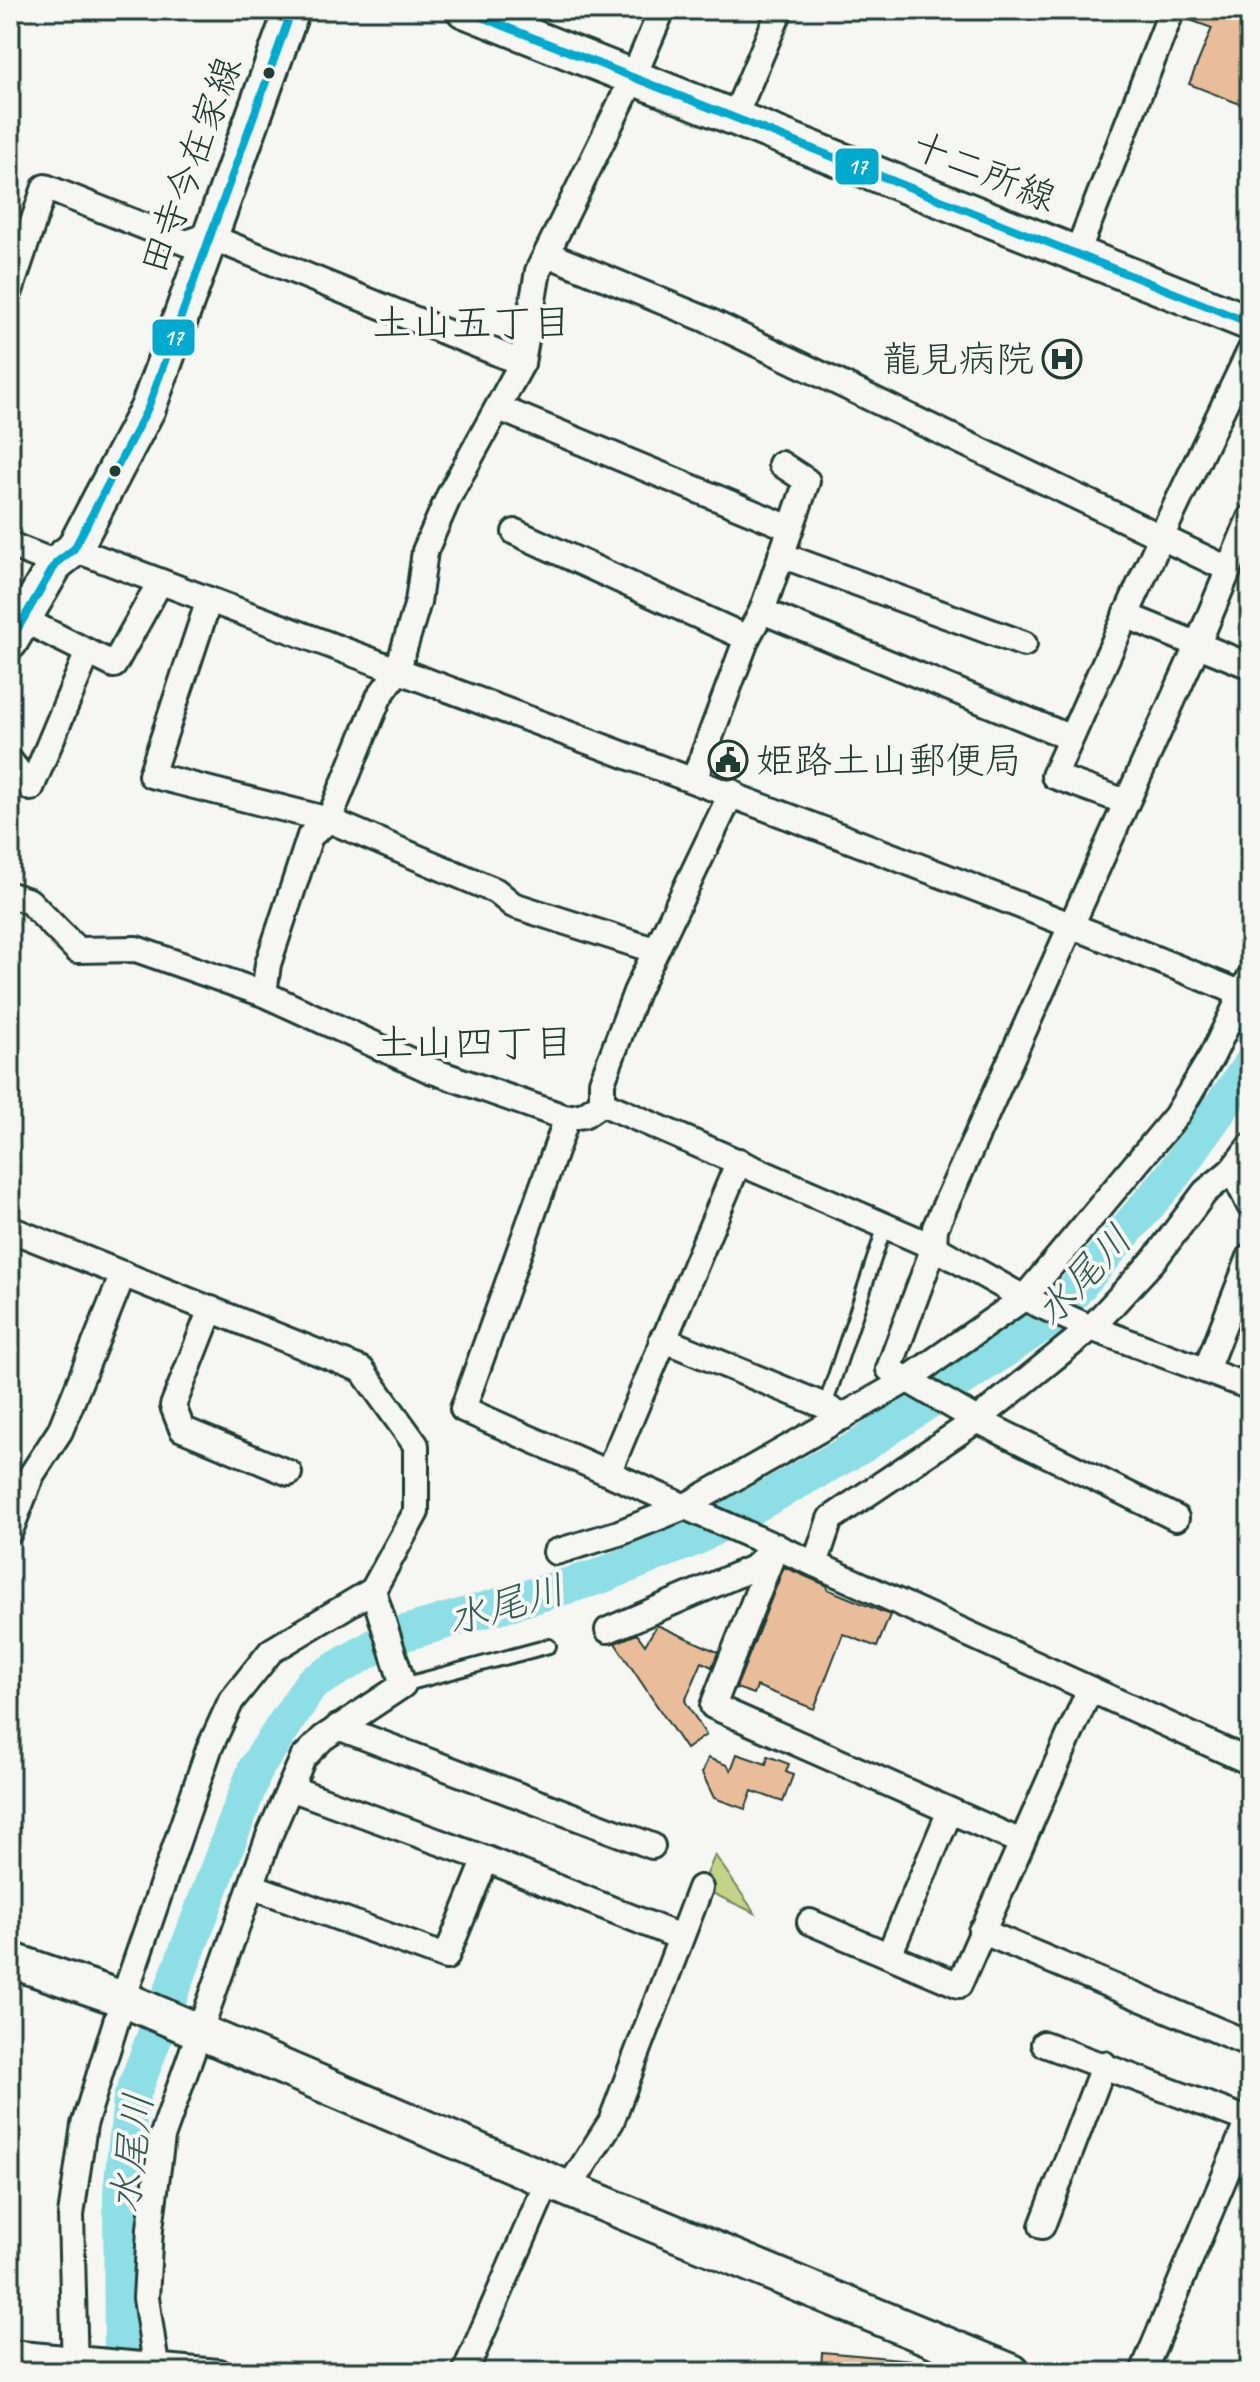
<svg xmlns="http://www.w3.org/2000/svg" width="1260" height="2382" viewBox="0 0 1260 2382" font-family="Caveat,'Klee One',sans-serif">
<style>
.green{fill:#c4d387;stroke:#72885e;stroke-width:2}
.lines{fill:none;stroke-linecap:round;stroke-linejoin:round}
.river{stroke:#8edfe5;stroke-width:36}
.building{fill:#e9bd99;stroke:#1f3d34;stroke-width:2}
.lane-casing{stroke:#1f3d34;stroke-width:18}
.street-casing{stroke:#1f3d34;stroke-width:30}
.secondary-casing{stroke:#1f3d34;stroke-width:40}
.lane{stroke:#f6f6f2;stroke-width:12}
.street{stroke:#f6f6f2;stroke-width:24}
.secondary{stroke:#f6f6f2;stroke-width:34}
.bus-1-casing{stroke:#f6f6f2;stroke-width:14}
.bus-1{stroke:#00a9ce;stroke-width:8}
.bus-dot{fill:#1f3d34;stroke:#f6f6f2;stroke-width:3}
.labels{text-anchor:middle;stroke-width:8;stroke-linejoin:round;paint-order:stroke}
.street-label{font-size:38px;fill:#1f3d34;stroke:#f6f6f2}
.poi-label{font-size:38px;fill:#1f3d34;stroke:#f6f6f2;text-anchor:end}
.neighbourhood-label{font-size:40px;fill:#1f3d34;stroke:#f6f6f2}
.water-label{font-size:40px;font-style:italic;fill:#355d57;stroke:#f6f6f2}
.line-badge{stroke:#f6f6f2;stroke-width:3}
.badge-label{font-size:22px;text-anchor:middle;font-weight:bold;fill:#fff}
</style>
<rect width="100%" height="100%" fill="#f6f6f2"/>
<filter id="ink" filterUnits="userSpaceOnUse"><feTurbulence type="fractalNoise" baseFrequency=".0125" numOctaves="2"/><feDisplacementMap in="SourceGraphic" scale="16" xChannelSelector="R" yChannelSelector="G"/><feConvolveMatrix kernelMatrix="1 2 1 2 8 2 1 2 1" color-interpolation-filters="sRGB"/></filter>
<g filter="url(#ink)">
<path class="green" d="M715,1855L755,1913L701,1888Z"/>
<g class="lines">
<path class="river" d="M122,2372L121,2191L131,2099L256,1768L311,1684L391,1637L598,1577L695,1538L861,1446L1050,1319L1170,1179L1250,1066"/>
</g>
<g class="building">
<path d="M1187,10H1250V108L1189,84L1212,28L1185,18Z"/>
<path d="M784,1567L828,1586L827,1589L890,1615L877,1647L843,1634L814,1709L757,1686L754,1694L736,1688Z"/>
<path d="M657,1625L718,1652L712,1667L702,1662L685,1701L706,1735L686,1749L615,1643L637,1634L645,1645Z"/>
<path d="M737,1754L766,1764L768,1756L789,1764L786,1772L793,1775L783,1802L752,1791L745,1809L714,1798L702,1773L708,1758L727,1765L731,1770Z"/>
<path d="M822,2352L912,2360V2372H821Z"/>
</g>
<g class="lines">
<g class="lane-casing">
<g id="lane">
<path d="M825,1406L885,1226"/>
<path d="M403,1685L549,1646"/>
</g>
</g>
<g class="street-casing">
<g id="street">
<path d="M735,116L780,10"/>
<path d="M1077,253L1172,10"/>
<path d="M547,254L705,319L1228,569"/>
<path d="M10,291L45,187L186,243L208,236L522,363"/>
<path d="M499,408L790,528"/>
<path d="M515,532L747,638"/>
<path d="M10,545L56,563"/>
<path d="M74,549C467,698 862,839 1250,997"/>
<path d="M781,555L1024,644"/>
<path d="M209,600L151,775L329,820L496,891L513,905L654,950"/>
<path d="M762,611L1069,737"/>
<path d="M1125,615L1250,666"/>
<path d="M22,619L114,665L160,582"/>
<path d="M10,761L31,788L88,652"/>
<path d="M694,780L747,638L762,611L807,481L781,464"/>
<path d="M1126,802L1054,776L1161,537L1250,351"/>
<path d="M10,895L29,901L77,950L136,949L264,994L430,1070L567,1118L584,1115L602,1103"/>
<path d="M264,994L268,964L310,836L329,820L379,697L397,672L418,602L425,551L449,496L522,363L538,271L633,78L662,10"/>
<path d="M602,1103L934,1247L1024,1298L1091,1328L1250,1387"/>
<path d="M602,1103V1082L636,992L732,792"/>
<path d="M567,1118L463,1409L815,1564L1250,1762"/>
<path d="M1232,1170L1250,1206"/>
<path d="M10,1229L362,1370L416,1445V1512L373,1590L271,1651L231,1701L209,1749L123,1999L84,2125L71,2215L75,2372"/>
<path d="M211,1309L173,1406L182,1429L289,1473"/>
<path d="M662,1339L825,1406L843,1417"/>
<path d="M1206,1370L1250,1257"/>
<path d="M608,1473L739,1161"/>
<path d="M1176,1518L977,1420L889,1369L934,1247L935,1228L1197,646L1250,518"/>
<path d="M10,1531L32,1474L60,1431L123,1274"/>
<path d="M776,1546L713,1706L1021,1842"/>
<path d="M556,1552L619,1533L684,1507L905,1381L1024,1298L1176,1116L1212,1056L1250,977"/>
<path d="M815,1564L830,1519L977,1420L1091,1328L1154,1260L1205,1192L1232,1170L1250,1146"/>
<path d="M608,1630L753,1568L771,1551"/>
<path d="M338,1727L652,1846"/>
<path d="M290,1788L486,1859L680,1937"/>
<path d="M252,1886L446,1957L486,1859"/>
<path d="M810,1922L959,1985L1089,1691"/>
<path d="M981,1931L1250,2044"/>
<path d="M889,1955L950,1811"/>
<path d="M1044,2044L1248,2120"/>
<path d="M568,2189L611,2122L700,1888"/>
<path d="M1042,2226L1104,2064"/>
<path d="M10,2353L218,2372"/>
<path d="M157,2372L146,2298L150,2228L162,2137L269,1836L303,1758L323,1738L403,1685L373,1590"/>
<path d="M465,2372L549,2178"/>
<path d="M1143,2372L1250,2116"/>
</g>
</g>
<g class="secondary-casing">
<g id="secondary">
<path d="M464,10L1250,323"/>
<path d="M10,642L56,563L74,549L148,408L292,10"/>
<path d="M10,1960L123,1999L568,2189L1012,2372"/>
</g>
</g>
<use href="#lane" class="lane"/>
<use href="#street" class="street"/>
<use href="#secondary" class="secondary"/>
<g class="bus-1-casing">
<g id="bus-1">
<path d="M464,10L1250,323"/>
<path d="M10,642L56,563L74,549L148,408L292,10"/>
</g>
</g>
<use href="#bus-1" class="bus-1"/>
</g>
</g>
<defs>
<g id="hospital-ring" transform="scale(2)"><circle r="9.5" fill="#f6f6f2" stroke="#1f3d34" stroke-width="1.5"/><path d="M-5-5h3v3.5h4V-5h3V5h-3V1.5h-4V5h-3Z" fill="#1f3d34"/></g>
<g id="civic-ring" transform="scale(2)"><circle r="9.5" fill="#f6f6f2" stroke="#1f3d34" stroke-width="1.5"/><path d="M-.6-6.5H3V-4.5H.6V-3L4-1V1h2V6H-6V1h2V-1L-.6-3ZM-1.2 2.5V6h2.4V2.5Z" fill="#1f3d34"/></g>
</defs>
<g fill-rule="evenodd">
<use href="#hospital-ring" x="1062" y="359"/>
<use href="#civic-ring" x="728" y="760"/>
</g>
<g class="bus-dot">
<circle cx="269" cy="73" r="7"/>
<circle cx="115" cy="471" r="7"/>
</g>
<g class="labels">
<g class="street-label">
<text transform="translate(190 165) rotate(-70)" y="13">田寺今在家線</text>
<text transform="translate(984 171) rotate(22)" y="13">十二所線</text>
</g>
<g class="poi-label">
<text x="1034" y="372">龍見病院</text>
<text x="756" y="773" text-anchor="start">姫路土山郵便局</text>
</g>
<g class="neighbourhood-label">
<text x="472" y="336">土山五丁目</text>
<text x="474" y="1056">土山四丁目</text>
</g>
<g class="water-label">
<text transform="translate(1083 1275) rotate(-47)" y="14">水尾川</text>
<text transform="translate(506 1604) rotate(-16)" y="14">水尾川</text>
<text transform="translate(131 2153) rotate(-83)" y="14">水尾川</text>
</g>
</g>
<g class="line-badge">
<rect x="834" y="147" width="46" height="39" rx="8" fill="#00a9ce"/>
<rect x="151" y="318" width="45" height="39" rx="8" fill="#00a9ce"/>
</g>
<g class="badge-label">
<text x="857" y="174">17</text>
<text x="173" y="345">17</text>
</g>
<rect width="1260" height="2382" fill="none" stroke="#f6f6f2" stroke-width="40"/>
<rect x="20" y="20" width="1220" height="2342" fill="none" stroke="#1f3d34" stroke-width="3" filter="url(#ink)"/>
</svg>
